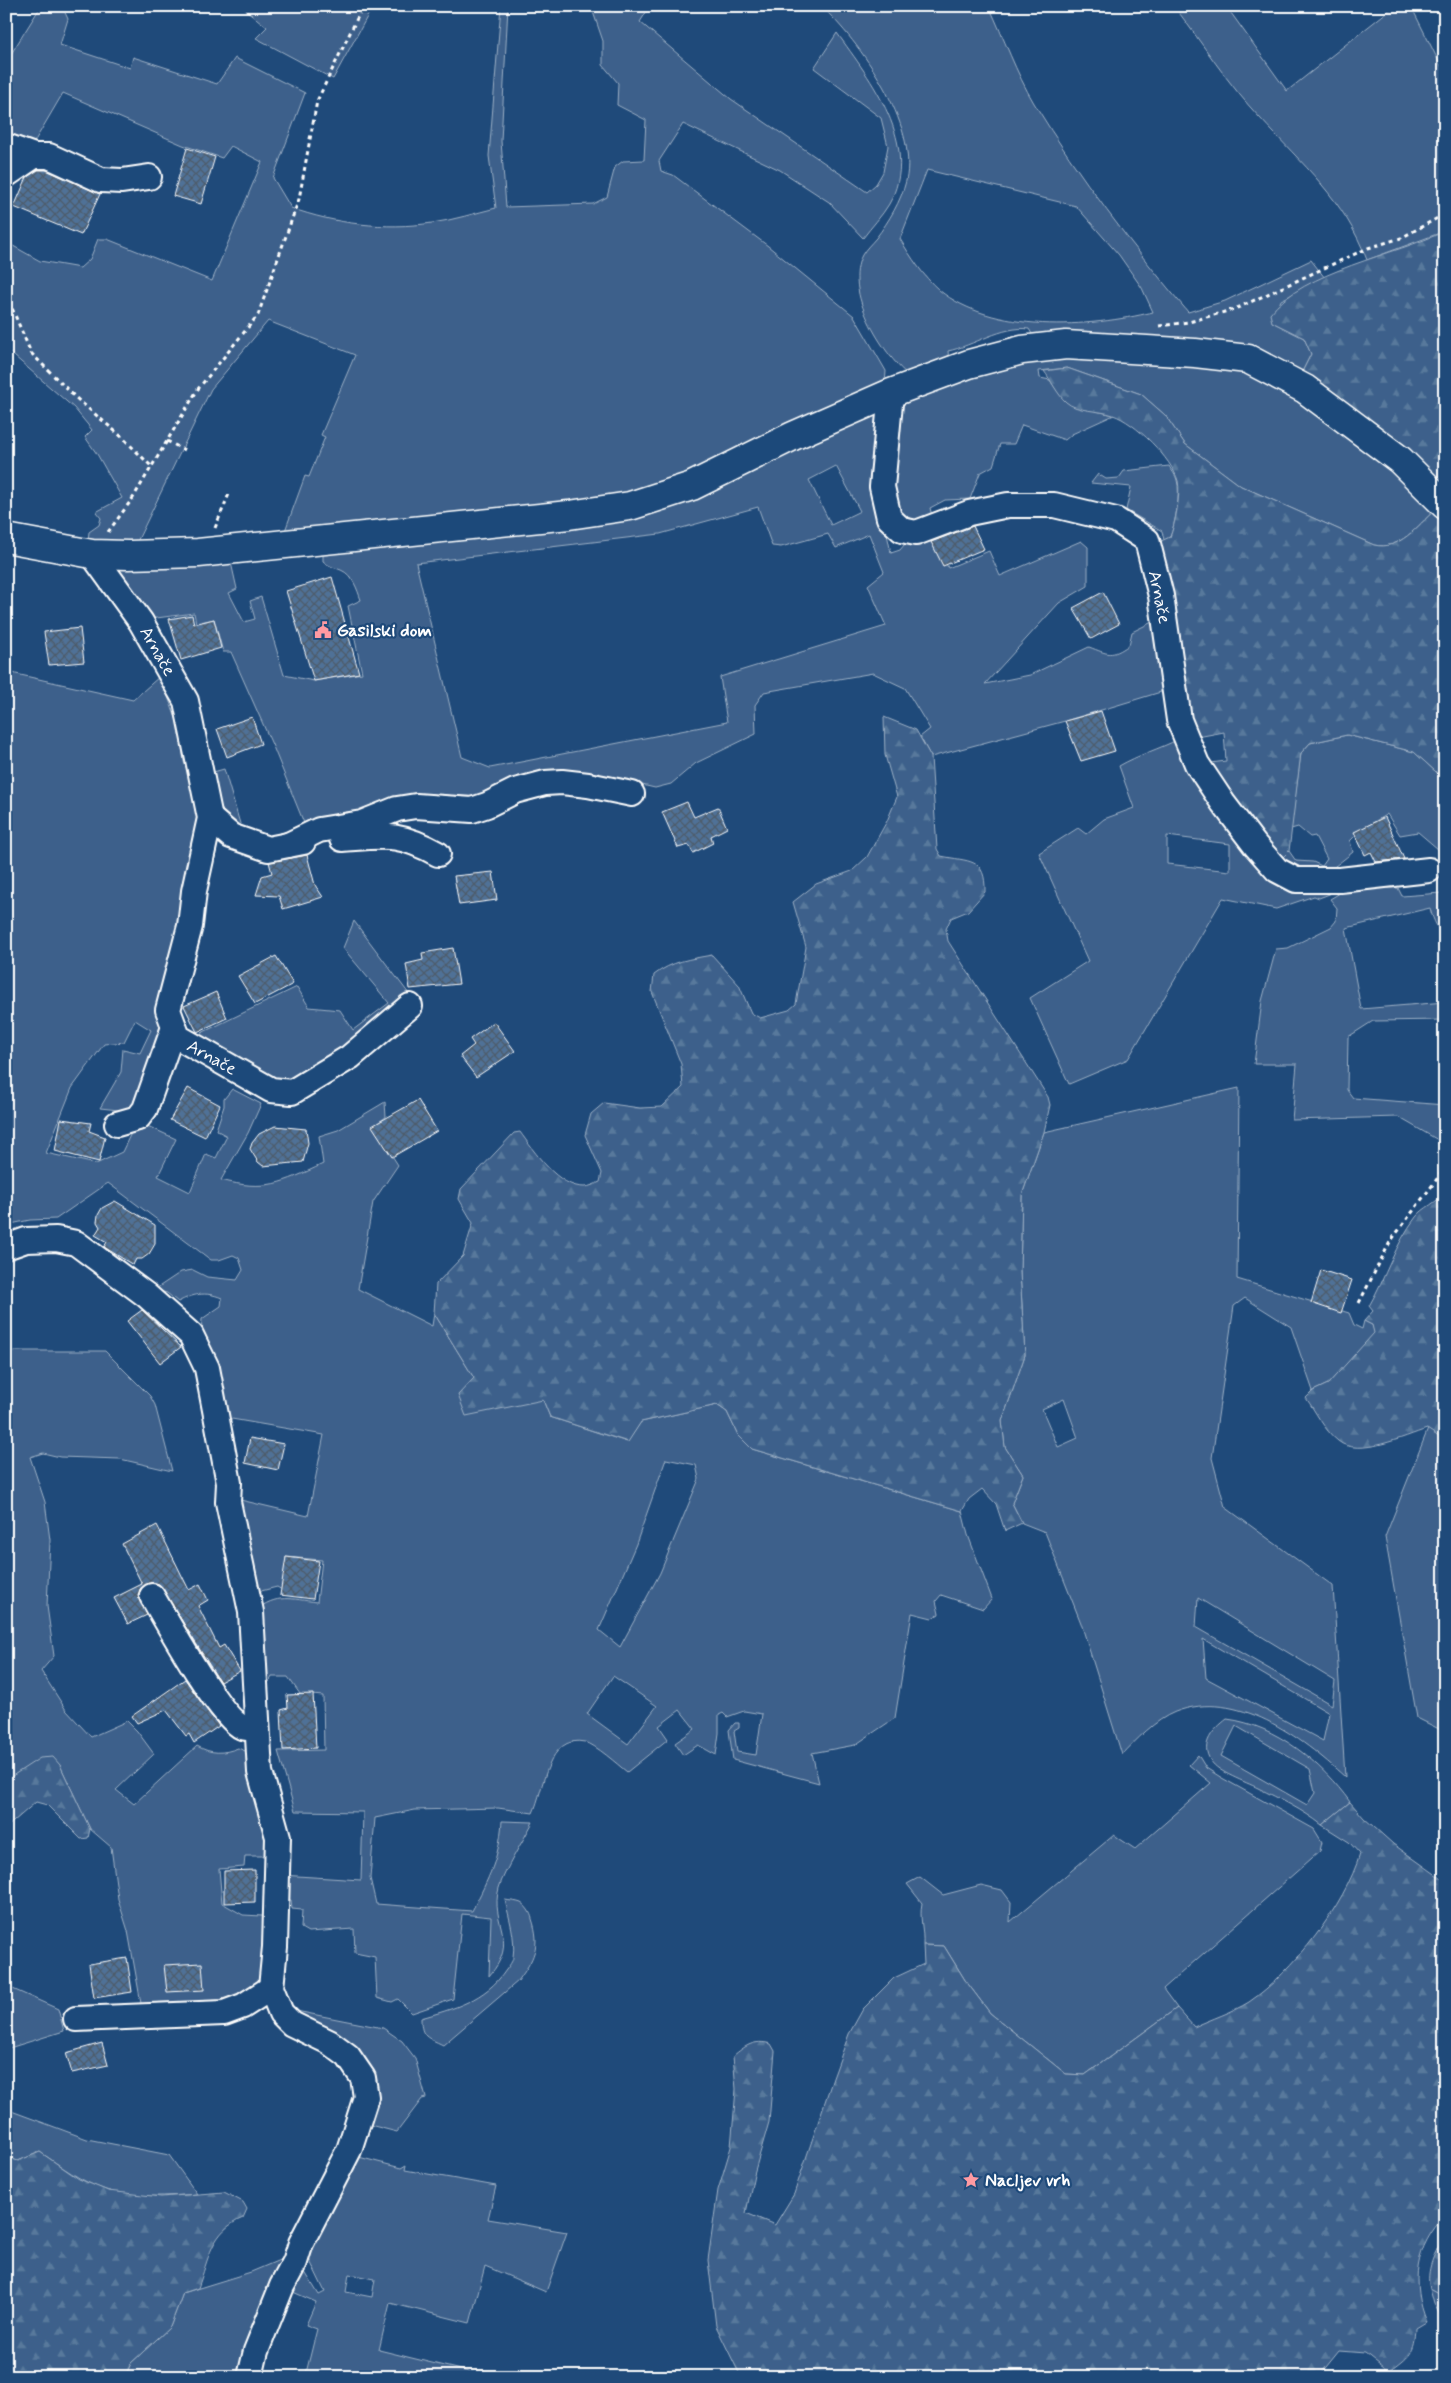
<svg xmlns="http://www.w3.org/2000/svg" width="1451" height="2383" viewBox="0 0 1451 2383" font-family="Mynerve,sans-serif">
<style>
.green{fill:#3c618b;stroke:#9eb0c5;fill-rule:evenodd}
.forest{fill:url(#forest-firs);stroke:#9eb0c5}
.building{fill:url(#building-cross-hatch);stroke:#fff}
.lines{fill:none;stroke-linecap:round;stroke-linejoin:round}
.minor-casing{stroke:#fff;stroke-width:28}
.tertiary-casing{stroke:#fff;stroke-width:31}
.path{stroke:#fff;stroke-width:3;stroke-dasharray:4 4;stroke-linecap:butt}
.minor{stroke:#1f4a7a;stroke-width:24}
.tertiary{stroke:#1f4a7a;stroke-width:28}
.labels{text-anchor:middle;stroke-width:4.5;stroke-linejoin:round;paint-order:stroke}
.street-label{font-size:18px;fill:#fff;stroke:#1f4a7a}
.poi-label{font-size:18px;font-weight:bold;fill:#fff;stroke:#1f4a7a;text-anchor:start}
</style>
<defs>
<pattern id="forest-firs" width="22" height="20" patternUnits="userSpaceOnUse" patternTransform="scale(1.25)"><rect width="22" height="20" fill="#3c618b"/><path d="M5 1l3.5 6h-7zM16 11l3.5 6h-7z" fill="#59799c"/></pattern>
<pattern id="building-cross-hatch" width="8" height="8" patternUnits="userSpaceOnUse" patternTransform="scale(1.25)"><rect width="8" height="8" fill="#507197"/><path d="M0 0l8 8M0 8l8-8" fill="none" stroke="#4e5b6a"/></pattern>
</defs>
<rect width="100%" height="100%" fill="#1f4a7a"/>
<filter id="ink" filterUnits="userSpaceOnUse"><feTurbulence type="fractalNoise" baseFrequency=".02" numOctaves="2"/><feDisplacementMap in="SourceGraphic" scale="10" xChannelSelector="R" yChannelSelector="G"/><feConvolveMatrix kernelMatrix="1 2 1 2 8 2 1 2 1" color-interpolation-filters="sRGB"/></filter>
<g filter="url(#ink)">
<g class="green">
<path d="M41,6H62L68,19L60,45L130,68L133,57L217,84L235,58L305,93L273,178L291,208C335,224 386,230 432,223C454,220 475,213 496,208L489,156L501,6H508L501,141L506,207L593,204L607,197L615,167L623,161L644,160L646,120L617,105L618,83L603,65V41L591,6H650L640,22L731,99L867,192L876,184L883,172L888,146L881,118L814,68L837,33C871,80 922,145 889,204C882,216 871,227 863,238L829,202L780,170L683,124L659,161L661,171L673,175L768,246L854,316L886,371L885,385L642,494L282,539L305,476L309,477L325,437L321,435L355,355L268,321L211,389L133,550L88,540L89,532L99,525L101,518L96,512L122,498L97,454L85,437L92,430L74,408L6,349V242L40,261L80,268L90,259L98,239H107L212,281L262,162L231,146L222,158L183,145L63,93L33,144L6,138V62Z"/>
<path d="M241,6H373L333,79L256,38L267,27Z"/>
<path d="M821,6H989C1004,38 1016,73 1034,103C1079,177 1132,246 1188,312L1225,301L1311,260L1325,278L1281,300L1272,322L1304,338L1311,354L1300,376L1035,339L1029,329C1003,325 973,346 948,351L949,363L909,376C882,353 843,291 862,255C866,248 871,244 876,238C889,221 901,201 906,181C919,125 860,42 821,6ZM927,170L1076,206L1119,255L1142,288L1153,312C1089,328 993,334 939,290C923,276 911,257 900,239Z"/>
<path d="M1174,6H1226L1287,91L1392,8L1391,6H1411L1445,74V231L1367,260C1345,200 1302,164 1260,118C1228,84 1202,43 1174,6Z"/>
<path d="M1071,353L1233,370L1263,378L1334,418L1435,510C1417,526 1400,551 1374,545L1241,486L1185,444L1165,415L1141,394L1067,368L1039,371L1040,378L1050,380C1067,409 1084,408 1114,415L1072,434L1065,440L1022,425L1014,444H1000L993,466L980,473L970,499L945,500L930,508L933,520L924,525L898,519L887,474L893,401L978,370Z"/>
<path d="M876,412L882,423L895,533L887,534L891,553L900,550L909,539L934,535L948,568L989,551L1000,576L1081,541L1088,547V586L1059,603L985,684L1030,675L1089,647C1108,654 1111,658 1129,645L1132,632L1162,617L1174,688L1065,721L931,757L920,737L930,729L905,688L873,673L764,692L755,705L756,734L696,763L671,784L655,788L642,785L500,795L306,828L274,749L231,652H223L214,619L196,623L194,613L149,619L110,569L230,558L237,589L229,593L244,622L255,619L250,601L261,597L284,675L314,681L362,673L348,606L361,600C357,589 353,575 341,570C333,567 330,567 323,561V550L565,523L777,455ZM836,466L860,511L831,525L809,480ZM758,507L772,546L781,547L828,534L836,548L869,534L884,572L868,585L886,626L720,677L727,722L490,768L462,757L416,563L660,534Z"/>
<path d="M1169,466C1171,470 1176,475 1177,480C1181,492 1175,525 1170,537L1164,540L1162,531L1126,510L1131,487L1091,483L1098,474L1106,479L1119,478L1124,471Z"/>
<path d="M6,670L16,674L133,700L160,676L179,726L184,762L204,810L162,1031L138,1112L100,1108L121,1072L123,1049L140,1053L151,1030L135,1020L124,1042L104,1044L72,1088L46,1153L96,1164L122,1152L131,1133L143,1124L176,1139L158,1176L190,1192L206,1154L216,1158L227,1136L216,1130L224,1106V1099L232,1089L261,1104L248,1133L221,1180C265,1192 283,1183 323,1164L319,1136L338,1130L385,1102L386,1117L373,1126L398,1165L373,1202L358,1289L432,1326L434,1313L474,1378L543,1400L550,1417L627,1442L641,1422L717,1405L727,1412L738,1435L752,1449L962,1511L968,1535L992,1599L983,1609L941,1595L936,1601L939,1614L932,1618L912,1613L895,1718L855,1745L812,1753L819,1783L733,1760L729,1730L735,1723H739V1728L734,1731L737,1752L756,1755L762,1714L744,1711L727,1717L723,1713L719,1715V1733L716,1755L698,1745L683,1755L675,1743L695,1729L680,1710L659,1726L668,1739L627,1772C617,1764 596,1745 585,1742C547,1734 544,1789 533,1813L498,1808L415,1810L375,1818L370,1878L376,1904L472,1911C489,1877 499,1860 502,1821L533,1822C524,1839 504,1871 499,1888C489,1924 521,1940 489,1976L491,1917L462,1914L453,1999L412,2013L398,1999L392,2002L377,1998L375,1957L355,1953L354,1929L308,1932L301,1928L302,1910L292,1909L291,1900L282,1899L281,1875L361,1880L363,1812L295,1811L278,1751L324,1750L323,1696L300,1694L288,1677H272L269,1682L261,1683L255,1611C277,1593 291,1599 317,1602L322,1560L286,1557L282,1590L277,1587L257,1592L232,1498L308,1516L324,1435L226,1418L201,1337L202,1319L221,1306L222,1298C205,1291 193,1294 178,1302L167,1293L154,1290L181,1272L193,1270L207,1277L237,1280L243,1270L239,1258L233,1255L219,1260H211L108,1183L56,1219L30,1220L6,1225ZM666,1459L696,1465L699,1479L660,1573L620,1647L599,1630L636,1544ZM613,1676L657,1706L628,1744L587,1714Z"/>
<path d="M1347,735L1414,752L1445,780V855L1418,832L1400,835L1387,814L1361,830L1350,841L1353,852C1318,880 1320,880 1278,862L1289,851L1296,861L1313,862L1322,866L1327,859L1315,836L1310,837L1298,827L1291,829L1301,753L1310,743Z"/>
<path d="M1179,739L1250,842L1331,887L1332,893L1319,898L1314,896L1276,909L1223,898L1128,1059L1069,1084L1030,998L1088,961L1039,853L1078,828L1086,834L1104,819L1134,808L1119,766C1138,755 1159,749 1179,739ZM1167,836L1230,844V871L1167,864Z"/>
<path d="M224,769L243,834L217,813L210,773Z"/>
<path d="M1388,880V888H1398L1402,896L1441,893L1445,883V943C1440,930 1433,922 1430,908L1346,928L1361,1009L1445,1002V1020L1373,1021L1348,1037L1347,1090L1353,1098L1445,1105V1144L1398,1117L1292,1120L1297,1064H1254L1262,1001L1276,949L1288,948L1331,927L1336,921L1337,908L1330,899L1355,884Z"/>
<path d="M354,921L409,994L373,1030L309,1079L276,1081L191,1038L297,987L309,1007L340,1010L353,1030L389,1003L343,948Z"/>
<path d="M1239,1088L1237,1279L1349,1313L1354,1325L1362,1329L1364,1321L1372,1325L1375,1333L1328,1384L1313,1391L1291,1327L1245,1298L1234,1306L1212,1458L1225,1507L1333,1586L1345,1777C1301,1737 1237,1688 1175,1712C1155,1720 1136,1740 1122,1755L1081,1623L1045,1532L1022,1523L1012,1503L1023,1475L1005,1447L1002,1421L1025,1355L1020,1272L1022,1195L1044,1132ZM1064,1399L1078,1438L1058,1447L1042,1409ZM1198,1598L1335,1681L1332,1705L1196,1627ZM1203,1639L1329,1713L1323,1741L1206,1678Z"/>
<path d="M6,1351H105L150,1396L155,1405L172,1471L120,1459L60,1457L43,1453L30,1457L45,1502L50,1540L47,1606L54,1656L41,1671L66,1710L91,1737L127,1721L137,1731L154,1754L116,1790L134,1804L197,1746C211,1754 223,1754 238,1748L250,1753L273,1856H245L244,1867L219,1869L222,1903L243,1915L262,1916L271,1922L262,1981L236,2006L142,2009L128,1931L118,1899L111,1847L90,1829L60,1765L6,1780Z"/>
<path d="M1428,1429L1445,1441V1732L1417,1718L1385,1537Z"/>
<path d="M1227,1719C1276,1725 1322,1763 1350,1802L1322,1825C1303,1810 1280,1799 1258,1788C1246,1782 1217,1772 1211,1761C1199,1744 1214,1729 1227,1719ZM1236,1726L1310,1769L1315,1793L1307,1805L1221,1756Z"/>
<path d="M1198,1755L1206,1768L1222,1778L1314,1829L1322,1842L1320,1851L1163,1989L1177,2008L1085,2075L1066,2074L990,2013L965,1980L944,1946L923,1945C924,1930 919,1918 922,1903L907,1884L920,1877L943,1895L981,1885L1002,1890L1011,1902L1010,1922L1114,1835L1135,1849L1211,1783L1189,1765Z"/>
<path d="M505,1900C510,1901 516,1901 521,1903C526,1906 531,1913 532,1919C541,1946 534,1959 518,1981L443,2045C427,2037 421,2038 421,2018C453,2009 486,2000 506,1970C509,1966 513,1961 513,1957C516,1938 509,1918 505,1900Z"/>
<path d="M6,1986L58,2009L64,2031L6,2049Z"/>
<path d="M286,2009L383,2028L402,2041L415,2058L426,2098L422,2099L397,2132L362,2123L367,2076Z"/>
<path d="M6,2109L87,2139L169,2155L197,2194C172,2196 130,2199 106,2190C81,2182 61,2166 40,2152L18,2161L6,2157Z"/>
<path d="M351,2155L401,2168L406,2165L405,2170L496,2186L488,2219L567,2232L546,2292L485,2266L470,2323L390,2303L379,2350L489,2377H305L317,2329L306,2325L316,2302L286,2289L303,2269L319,2295L325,2292L309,2259L308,2248ZM349,2274L375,2279L372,2297L346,2292Z"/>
<path d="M294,2254L240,2377H125L131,2363L170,2327L183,2293L251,2272Z"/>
<path d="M1430,2289L1445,2297V2324L1434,2304Z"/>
</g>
<g class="forest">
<path d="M1445,231V488L1300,376L1311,354L1304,338L1272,322L1270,314C1303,271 1396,255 1445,231Z"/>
<path d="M1067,368L1141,394L1165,415L1185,444L1241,486L1374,545C1400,551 1417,526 1435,510L1445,520V780L1414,752L1347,735L1310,743L1301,753L1289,851L1278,862L1203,764L1226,761L1224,732L1192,738L1172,625L1161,541L1170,537C1175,525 1181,494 1178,481C1172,459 1135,422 1113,415C1100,410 1077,412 1066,402C1057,394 1051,380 1044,371Z"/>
<path d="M884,717L916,730L931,757L937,849L941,856C969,862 986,857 985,892L968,911L951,918L946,929L948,941L1048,1097L1050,1105L1044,1132L1022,1195L1020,1272L1025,1355L1002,1421L1005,1447L1023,1475L1012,1503L1022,1523L1005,1531L996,1504L982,1489L969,1499L962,1511L752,1449L738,1435L727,1412L717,1405L641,1422L628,1442L550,1417L543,1400L466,1416L458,1395L474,1378L434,1313L436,1284L463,1256L473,1223L459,1199L461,1189L514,1133L520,1132C534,1151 558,1188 585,1187C589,1187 595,1184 600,1182L602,1173L585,1135L591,1114L604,1103L640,1108L662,1107L683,1087L681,1064L652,992L654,975C672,961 690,959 712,955L739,985L751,1013L760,1018L789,1010L796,1004L806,947L793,902L816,884L852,871L867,857L887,821L897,797L885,755Z"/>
<path d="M1445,1192V1441L1427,1429C1405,1436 1358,1458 1338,1441C1324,1430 1316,1412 1306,1398L1313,1391L1328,1384L1374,1333L1372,1325L1364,1321L1373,1311L1369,1306C1386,1277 1395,1244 1416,1217C1424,1207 1437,1203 1445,1192Z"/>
<path d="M53,1757L60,1765L90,1829L88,1838L81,1839L47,1805L36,1802L6,1828V1780L40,1758Z"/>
<path d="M1350,1802L1364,1818L1393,1844L1445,1881V2216C1415,2246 1410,2284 1426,2322L1416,2328C1415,2354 1410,2356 1389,2372L1365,2353L1339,2351L1322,2372V2377H741L716,2326L708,2260L718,2190L731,2147L736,2089L733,2056C745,2046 754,2039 771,2044L775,2051L769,2122L754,2174L746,2213L775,2225L794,2194L833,2078L849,2034L863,2009L894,1978L924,1964L923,1945L944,1946L965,1980L990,2013L1066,2074L1085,2075L1177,2008L1194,2027C1211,2019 1233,2012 1249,2002C1293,1972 1345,1905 1360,1854L1349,1842L1322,1825Z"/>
<path d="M40,2152L79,2179L108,2191L161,2197L224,2192L243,2202L247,2209L243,2218C211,2231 209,2258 198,2288L183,2293L170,2327L131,2363L125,2377H6V2157L18,2161Z"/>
<path d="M1445,2236V2297L1430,2289C1425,2271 1435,2251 1445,2236Z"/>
</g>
<g class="building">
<path d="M187,148L215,157L201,204L173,196Z"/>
<path d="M38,170H46L100,194L81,235L14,207L27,177Z"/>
<path d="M973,526L984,549L943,566L931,542Z"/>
<path d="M332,577L359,673L314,681L286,591Z"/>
<path d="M1103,592L1119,624L1091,639L1073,608Z"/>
<path d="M192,615L194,624L214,619L221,648L181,660L169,619Z"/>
<path d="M80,628L84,662L49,665L44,632Z"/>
<path d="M1101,711L1115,751L1081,761L1065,721Z"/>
<path d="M252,717L261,744L227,757L217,729Z"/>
<path d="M687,802L694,817L718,807L727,828L711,836L713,843L693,853L689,845L678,848L662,812Z"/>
<path d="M1385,817L1404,859L1376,862L1371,852L1365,855L1354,832Z"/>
<path d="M307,855L315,885L323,897L283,909L279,896L256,895L262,876L272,873L269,862Z"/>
<path d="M493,872L497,900L459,905L454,876Z"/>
<path d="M453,948L459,984L410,989L406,964L423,960L422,953Z"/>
<path d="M276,956L293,984L255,1004L238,976Z"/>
<path d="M216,992L227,1018L197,1032L184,1006Z"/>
<path d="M494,1022L515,1051L476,1077L460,1056L474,1045L470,1039Z"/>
<path d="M188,1088L220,1105L205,1137L170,1120Z"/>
<path d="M418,1100L437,1131L392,1157L372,1126Z"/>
<path d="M61,1119L91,1123L89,1131L105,1137L99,1162L55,1151Z"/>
<path d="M275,1126L306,1129L308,1143L303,1162L263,1166L258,1162L250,1149L252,1143L259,1134Z"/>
<path d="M115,1201L155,1225V1244L149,1254L142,1259H136L133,1265L104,1247L107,1242L95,1235L100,1227L97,1222L98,1215L102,1208Z"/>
<path d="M1321,1270L1352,1280L1341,1313L1311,1303Z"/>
<path d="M142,1310L181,1347L160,1363L127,1321Z"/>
<path d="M250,1438L284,1444L278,1470L245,1463Z"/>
<path d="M157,1525L189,1590L200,1584L208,1600L198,1606L219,1648L224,1645L240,1671L220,1682L159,1584L152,1582L140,1589L138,1596L147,1615L128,1624L114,1598L142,1584L122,1544Z"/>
<path d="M286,1557L319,1561L313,1599L280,1595Z"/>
<path d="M185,1679L219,1726L194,1743L189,1734L186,1736L166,1710L137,1723L132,1716Z"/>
<path d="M313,1694L316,1748L283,1750L281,1710L288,1708L287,1695Z"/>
<path d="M255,1870V1902L224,1903V1871Z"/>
<path d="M127,1958L132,1992L94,1998L89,1964Z"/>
<path d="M202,1963L204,1990L167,1992L164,1965Z"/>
<path d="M102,2043L108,2065L72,2073L66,2053Z"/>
</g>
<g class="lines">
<g class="minor-casing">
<g id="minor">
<path d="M6,146L34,156"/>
<path d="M6,175L34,156H49L101,180L122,181L149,177"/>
<path d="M891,393L882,487L889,518L902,530L916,533L969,513L1008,505H1054L1116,520L1147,540L1161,596L1179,720L1197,764L1223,803L1255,845L1277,870L1296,880H1340L1429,870"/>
<path d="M92,554L141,622L186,701L210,818L194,891L190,926L168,1010L178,1037L271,1090L292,1092L350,1057L410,1006"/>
<path d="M210,818L231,836L268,849L303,842"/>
<path d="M342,839C385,836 398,832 438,854"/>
<path d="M288,845L319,830L362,823L397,809L416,806L472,810L487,805L515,791L545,783L562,782L588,785L632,794"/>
<path d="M117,1124L138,1118L145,1109L174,1027"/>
<path d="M6,1247L26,1240L56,1239L76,1243L146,1295L191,1335L207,1368L229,1483L228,1502L251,1612L260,1772L278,1837L275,1947L271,1988L281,2013L292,2024L329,2042L348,2056L363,2078L366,2097L349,2150L301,2243L295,2262L282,2286L256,2351L250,2377"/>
<path d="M152,1596C166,1620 220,1718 242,1727C246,1729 253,1728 257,1728"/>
<path d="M76,2019L224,2013L243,2006L271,1988"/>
</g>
</g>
<g class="tertiary-casing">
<path id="tertiary" d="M6,538L92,554L128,555L198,553L569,515L630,506L692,486L793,436L891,393L969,364L1022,350L1066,345L1195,353L1248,359L1305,389L1400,460L1445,505"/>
</g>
<g class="path">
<path d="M6,294L31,353L76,398L122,437L151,466"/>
<path d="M1159,326L1189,322L1235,309L1368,248L1401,238L1445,214"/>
<path d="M167,441L186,451"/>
<path d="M215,528L229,494"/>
<path d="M108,532L133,498L198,389L258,315L299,199L317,101L363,6"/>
<path d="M1359,1303L1390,1242L1437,1179L1445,1166"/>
</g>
<use href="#minor" class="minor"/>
<use href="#tertiary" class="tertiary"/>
</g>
</g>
<defs>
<g id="civic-bare" transform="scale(1.35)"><path d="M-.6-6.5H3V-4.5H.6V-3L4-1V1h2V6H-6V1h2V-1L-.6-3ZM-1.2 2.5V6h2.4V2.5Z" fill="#ff9aa2" stroke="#1f4a7a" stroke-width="2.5" paint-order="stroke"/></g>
<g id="sight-bare" transform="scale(1.35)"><path d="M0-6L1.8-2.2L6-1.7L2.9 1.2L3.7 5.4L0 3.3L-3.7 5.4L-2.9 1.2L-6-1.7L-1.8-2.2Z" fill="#ff9aa2" stroke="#1f4a7a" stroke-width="2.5" paint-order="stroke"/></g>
</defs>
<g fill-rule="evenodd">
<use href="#civic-bare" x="323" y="630"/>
<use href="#sight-bare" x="971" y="2180"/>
</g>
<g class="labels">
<g class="street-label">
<text transform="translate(1160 597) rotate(78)" y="6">Arnače</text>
<text transform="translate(158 651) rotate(60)" y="6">Arnače</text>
<text transform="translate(212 1057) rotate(29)" y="6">Arnače</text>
</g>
<g class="poi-label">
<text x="337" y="636">Gasilski dom</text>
<text x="985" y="2186">Nacljev vrh</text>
</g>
</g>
<rect width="1451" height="2383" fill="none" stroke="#1f4a7a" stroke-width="25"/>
<rect x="12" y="12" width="1426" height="2358" fill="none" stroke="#fff" stroke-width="2" filter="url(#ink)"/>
</svg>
